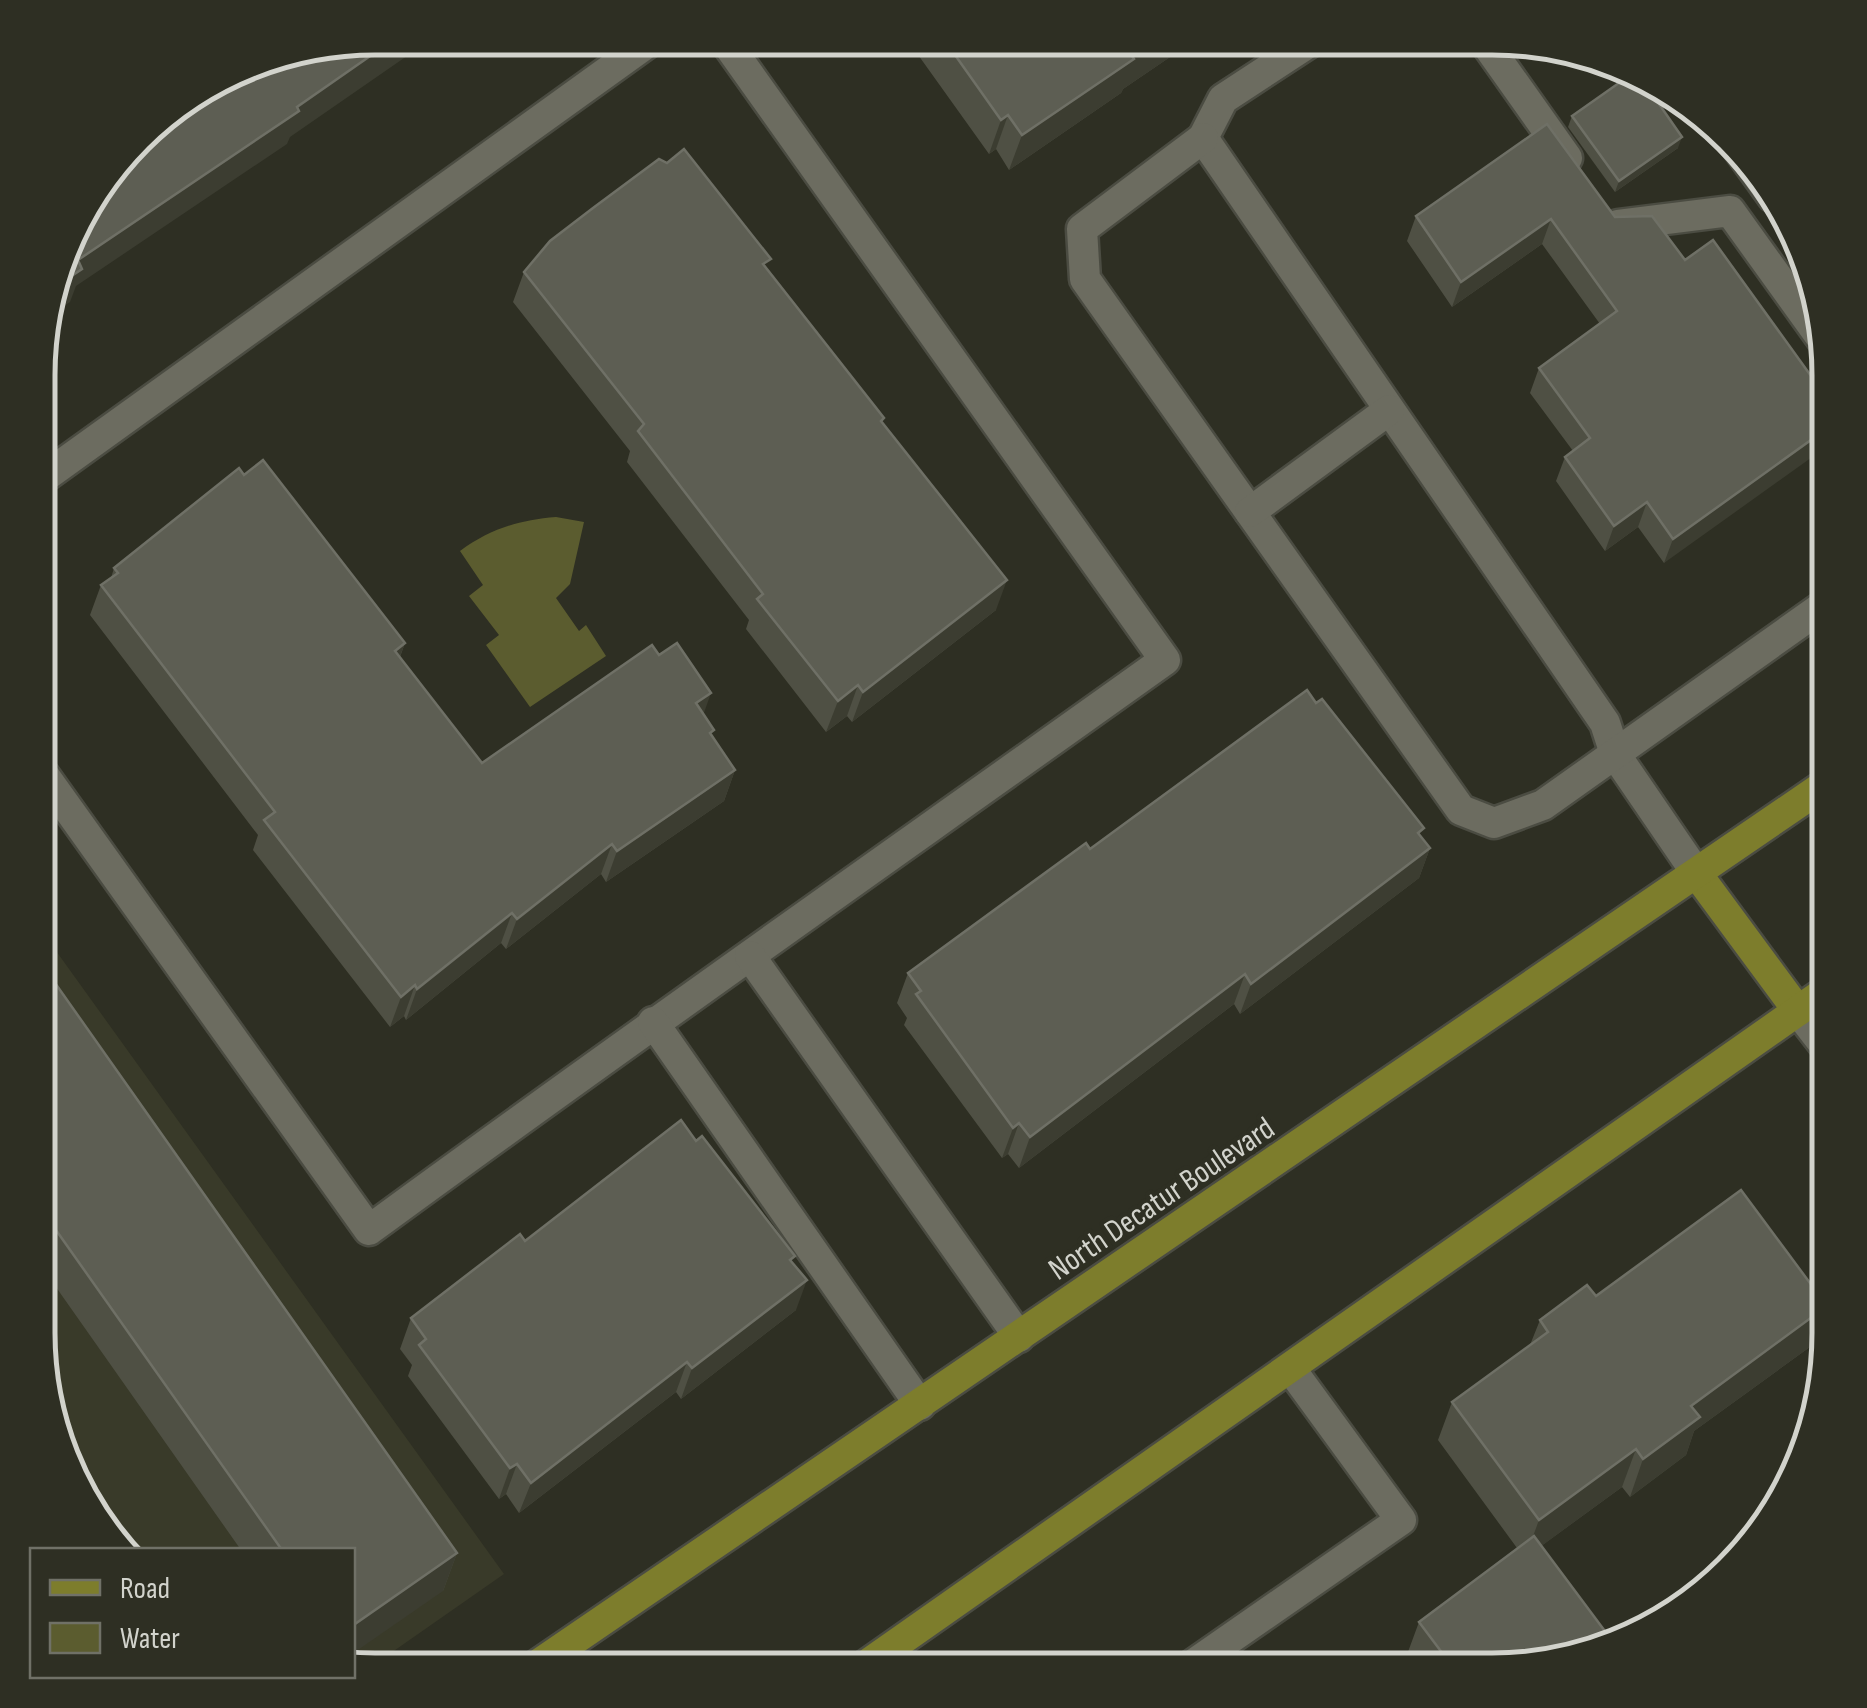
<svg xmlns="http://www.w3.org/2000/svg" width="1867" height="1708" viewBox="0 0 1867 1708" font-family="'Sofia Sans Condensed',sans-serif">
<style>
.built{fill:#393a29}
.water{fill:#5b5c2f}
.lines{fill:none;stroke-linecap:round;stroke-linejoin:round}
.minor-casing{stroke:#4b4c42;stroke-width:35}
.major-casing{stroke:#4b4c42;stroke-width:35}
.minor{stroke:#6c6c60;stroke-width:30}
.major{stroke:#7d7d2c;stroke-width:30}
.wall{fill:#4f5044}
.shaded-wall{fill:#3c3d31}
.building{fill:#5d5e53;stroke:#6f7066;stroke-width:2.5}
.labels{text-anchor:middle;stroke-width:9;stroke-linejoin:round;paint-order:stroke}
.street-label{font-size:32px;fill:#d2d3cc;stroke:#2e2f23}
.rim{fill:none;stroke:#d2d3cc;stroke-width:5}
</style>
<rect width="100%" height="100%" fill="#2e2f23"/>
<path class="built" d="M41,930L504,1574L368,1669L353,1665L352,1550H118L63,1462L38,1355Z"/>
<path class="water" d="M556,517L584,522L570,584L556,598L579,631L586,625L606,656L530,707L486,645L499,635L469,596L483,585L460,551C490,529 519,520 556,517Z"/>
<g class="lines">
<g class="minor-casing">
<g id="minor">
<path d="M1316,38L1223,99L1203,138L1605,723L1615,754L1697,874"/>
<path d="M1482,38L1567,158"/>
<path d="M1203,138L1082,229L1085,279L1461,810L1494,823L1543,805L1829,602"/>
<path d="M1735,144L1773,197"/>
<path d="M1618,225L1730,211L1827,346"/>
<path d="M43,478L654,38"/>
<path d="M1250,512L1389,410"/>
<path d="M41,771L369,1230C632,1037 899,850 1165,660L723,38"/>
<path d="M750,956L1019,1337"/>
<path d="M1798,1011L1829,1051"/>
<path d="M653,1022L920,1405"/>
<path d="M1185,1670L1401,1520L1290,1368"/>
</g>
</g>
<g class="major-casing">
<g id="major">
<path d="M1697,874L1798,1011"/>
<path d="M530,1670L1829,782"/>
<path d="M859,1670L1829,989"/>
</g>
</g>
<use href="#minor" class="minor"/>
<use href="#major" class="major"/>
</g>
<g class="wall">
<path d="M906,38H1198L1123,89L1121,93L1009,170L996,149L989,154Z"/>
<path d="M1572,116L1678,148L1615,192L1568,127Z"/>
<path d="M1416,216L1615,217L1685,260L1829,401L1664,563L1638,527L1605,551L1556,481L1565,457L1573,451L1530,393L1539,368L1600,324L1542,244L1452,307L1407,241Z"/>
<path d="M767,269L882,423L996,610L852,722L847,716L826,732L746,629L749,620L627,462L630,451L513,302L524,272Z"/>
<path d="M244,475L405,643L400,657L482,763L703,713L712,736L735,770L724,801L606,882L601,874L506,949L501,943L406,1020L404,1016L390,1027L253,850L258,835L90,615L101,585L111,578L114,568Z"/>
<path d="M1421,836L1430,848L1419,878L1240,1014L1234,1004L1019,1168L1008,1154L1002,1158L904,1025L907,1018L897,1003L908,973L1090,849Z"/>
<path d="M40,978L457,1553L443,1591L352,1550H241L39,1263Z"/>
<path d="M696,1141L792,1262L796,1310L681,1399L676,1392L519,1513L506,1494L499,1499L408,1376L412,1365L400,1349L411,1318L525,1241Z"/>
<path d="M1596,1296L1814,1344L1694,1431L1686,1455L1630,1497L1622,1487L1541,1546L1514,1670H1413L1405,1660L1419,1622L1517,1548L1438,1440L1452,1402L1530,1345L1540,1320Z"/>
<path d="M1827,1346L1814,1401L1805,1390L1819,1352Z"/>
</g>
<g class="shaded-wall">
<path d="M396,38H433L290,137L287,144L76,286L70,302L44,319V309L52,289L78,260Z"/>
<path d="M1159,38H1198L1123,89L1121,93L1009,170L1022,135Z"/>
<path d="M1008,115L996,149L989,154L1001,120Z"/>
<path d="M1682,137L1678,148L1615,192L1619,181Z"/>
<path d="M1551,219L1542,244L1452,307L1461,282Z"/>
<path d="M1829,427V445L1664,563L1673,539Z"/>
<path d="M1647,502L1638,527L1605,551L1614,526Z"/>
<path d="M1007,580L996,610L852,722L863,692Z"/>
<path d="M405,643L393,674L395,651Z"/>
<path d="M858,685L847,716L826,732L838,701Z"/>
<path d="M711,693L700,724L696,703Z"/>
<path d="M735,770L724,801L606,882L617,851Z"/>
<path d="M612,844L601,874L506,949L517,919Z"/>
<path d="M1430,848L1419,878L1240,1014L1251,984Z"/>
<path d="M512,913L501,943L406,1020L417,989Z"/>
<path d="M1245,974L1234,1004L1019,1168L1030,1137Z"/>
<path d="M415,985L404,1016L390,1027L401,997Z"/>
<path d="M1019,1123L1008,1154L1002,1158L1013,1128Z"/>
<path d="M807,1280L796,1310L681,1399L692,1368Z"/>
<path d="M1827,1306L1814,1344L1694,1431L1686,1455L1630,1497L1643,1459L1691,1406Z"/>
<path d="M687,1362L676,1392L519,1513L531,1483Z"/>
<path d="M1636,1449L1622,1487L1525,1558L1539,1520Z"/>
<path d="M517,1464L506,1494L499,1499L510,1468Z"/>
<path d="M457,1553L443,1591L352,1654V1626Z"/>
</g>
<g class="building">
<path d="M375,38H396L297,107L299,111L78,260L82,269L52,289L82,207L153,121L266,56Z"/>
<path d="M943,38H1159L1132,56L1134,59L1022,135L1008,115L1001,120Z"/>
<path d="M1636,71L1682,137L1619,181L1572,116Z"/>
<path d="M1547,124L1615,217L1652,216L1685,260L1713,240L1829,401V427L1673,539L1647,502L1614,526L1565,457L1590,438L1539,368L1617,311L1551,219L1461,282L1416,216Z"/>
<path d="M684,149L771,259L763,264L884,418L881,421L1007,580L863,692L858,685L838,701L757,599L763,594L638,431L644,424L524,272L550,241L593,208L659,159L667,163Z"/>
<path d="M263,460L405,643L395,651L482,763L652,645L659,655L677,643L711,693L696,703L714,730L710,733L735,770L617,851L612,844L517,919L512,913L417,989L415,985L401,997L264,820L275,812L101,585L118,573L114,568L239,468L244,475Z"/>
<path d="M1307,690L1316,703L1322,699L1424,828L1418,833L1430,848L1251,984L1245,974L1030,1137L1019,1123L1013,1128L916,994L921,991L908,973L1086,843L1090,849Z"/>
<path d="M48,973L457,1553L352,1626V1550H282L39,1206L40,978Z"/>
<path d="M681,1120L696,1141L702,1136L795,1256L790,1260L807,1280L692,1368L687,1362L531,1483L517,1464L510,1468L419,1345L426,1339L411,1318L520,1234L525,1241Z"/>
<path d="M1741,1190L1827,1306L1691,1406L1700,1417L1643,1459L1636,1449L1539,1520L1452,1402L1548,1332L1540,1320L1587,1285L1596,1296Z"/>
<path d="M1827,1346L1824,1358L1819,1352Z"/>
<path d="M1534,1536L1616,1646L1514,1670H1455L1419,1622Z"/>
</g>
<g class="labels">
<g class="street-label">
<text transform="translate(1161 1198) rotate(-34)" y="11">North Decatur Boulevard</text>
</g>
</g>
<path d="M0 0H1867V1708H0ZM375 55H1492A320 320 0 0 1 1812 375V1333A320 320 0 0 1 1492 1653H375A320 320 0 0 1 55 1333V375A320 320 0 0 1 375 55Z" fill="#2e2f23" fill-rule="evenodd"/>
<path class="rim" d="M375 55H1492A320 320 0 0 1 1812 375V1333A320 320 0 0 1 1492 1653H375A320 320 0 0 1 55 1333V375A320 320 0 0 1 375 55Z"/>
<rect x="30" y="1548" width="325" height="130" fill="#2e2f23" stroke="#707167" stroke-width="2.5"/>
<rect x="50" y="1580" width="50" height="15" fill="#7d7d2c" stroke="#707167" stroke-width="2.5"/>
<text x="120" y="1598" font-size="30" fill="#d2d3cc">Road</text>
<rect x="50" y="1623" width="50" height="30" fill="#5b5c2f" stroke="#707167" stroke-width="2.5"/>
<text x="120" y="1648" font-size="30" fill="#d2d3cc">Water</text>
</svg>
